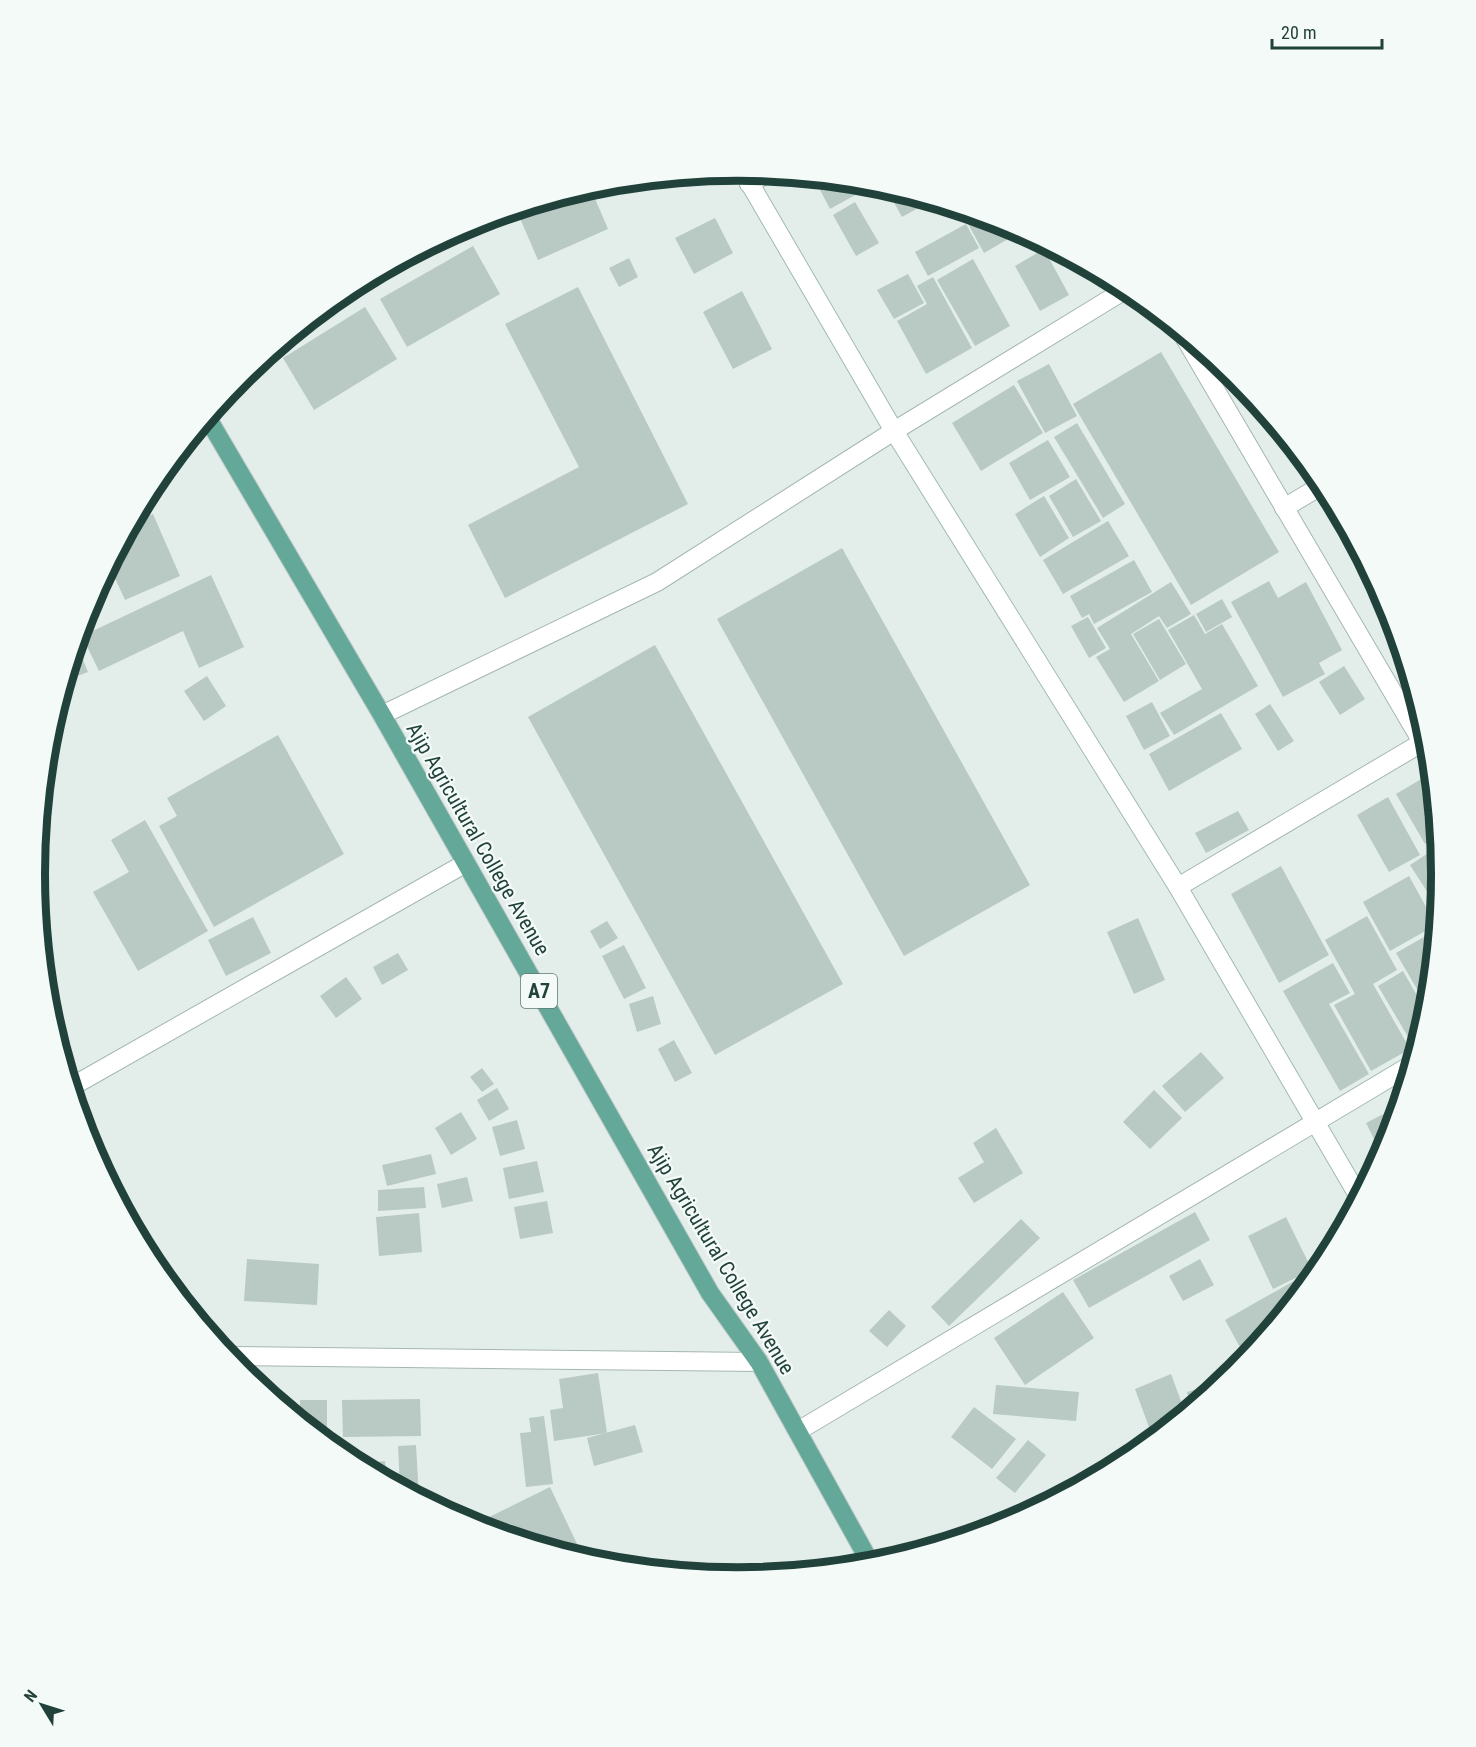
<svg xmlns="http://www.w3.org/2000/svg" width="1476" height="1747" viewBox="0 0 1476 1747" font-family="'Roboto Condensed',sans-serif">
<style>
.building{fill:#b8cac3}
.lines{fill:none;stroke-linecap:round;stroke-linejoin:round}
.minor-casing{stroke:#a5b7b2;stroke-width:20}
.secondary-casing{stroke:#a0bbb3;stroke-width:20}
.primary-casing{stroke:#c1cac8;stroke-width:20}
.minor{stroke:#fff;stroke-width:18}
.secondary{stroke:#fff;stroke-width:18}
.primary{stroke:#64a899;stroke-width:18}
.labels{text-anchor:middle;stroke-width:4.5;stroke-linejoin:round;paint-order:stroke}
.shield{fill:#f4faf8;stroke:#607973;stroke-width:1.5}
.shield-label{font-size:20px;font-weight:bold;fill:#21423a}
.street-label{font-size:21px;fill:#21423a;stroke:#f4faf8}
.rim{fill:none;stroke:#21423a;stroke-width:8}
</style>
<rect width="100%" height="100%" fill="#e3eeea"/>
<g class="building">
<path d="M819,178L862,182L866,189L830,209L815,180Z"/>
<path d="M590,187L608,229L538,260L516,209Z"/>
<path d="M888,187L931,201L902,217L886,188Z"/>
<path d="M855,202L879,243L856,256L833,215Z"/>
<path d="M955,208L978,215L964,223Z"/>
<path d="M982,216L1008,224L1022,231L984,253L968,224Z"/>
<path d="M715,218L733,253L694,274L675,238Z"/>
<path d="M966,224L979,248L928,276L915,252Z"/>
<path d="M1044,243L1064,254L1053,260Z"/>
<path d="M473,246L500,294L407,347L380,299Z"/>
<path d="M1044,249L1069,295L1040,311L1015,266Z"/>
<path d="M629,258L638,277L619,287L609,268Z"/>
<path d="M973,259L1010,326L975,346L937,280Z"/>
<path d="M908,274L924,303L894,319L877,290Z"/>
<path d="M933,277L972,348L926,374L897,321L927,304L917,286Z"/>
<path d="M578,287L688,504L505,598L468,525L579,467L505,324Z"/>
<path d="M742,291L772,349L733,369L703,312Z"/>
<path d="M365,307L397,359L314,410L283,358Z"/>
<path d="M1161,352L1279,552L1191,605L1073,404Z"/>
<path d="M1049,364L1077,416L1045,433L1017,381Z"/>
<path d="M1014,385L1043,433L981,471L952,423Z"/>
<path d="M1077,423L1125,504L1103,518L1054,437Z"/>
<path d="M1048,440L1070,477L1030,500L1009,463Z"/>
<path d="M1076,479L1101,521L1073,537L1049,496Z"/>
<path d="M1044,496L1069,538L1040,557L1015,514Z"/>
<path d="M153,514L180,576L125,600L109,565L131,524Z"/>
<path d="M1108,521L1129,556L1063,594L1043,560Z"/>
<path d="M842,548L1030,885L904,956L717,619Z"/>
<path d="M1134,560L1152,592L1094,624L1089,614L1082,618L1070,596Z"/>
<path d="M211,575L244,647L199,668L183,631L99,671L82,636Z"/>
<path d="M1269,581L1278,598L1306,582L1342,650L1319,663L1325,674L1283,697L1231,602Z"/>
<path d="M1171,582L1191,614L1167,628L1159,616L1131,634L1159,681L1124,702L1096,657L1110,649L1097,628Z"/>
<path d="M97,587L103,599L88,606V604Z"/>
<path d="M1222,599L1232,617L1206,632L1196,614Z"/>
<path d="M1194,615L1205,634L1222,624L1258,686L1174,735L1160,713L1202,689L1168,630Z"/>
<path d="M1088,617L1106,648L1089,658L1071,626Z"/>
<path d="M1159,619L1186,664L1160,680L1133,634Z"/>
<path d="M76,643L88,672L67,680L66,678Z"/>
<path d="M655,645L843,984L715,1055L528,717Z"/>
<path d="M1344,666L1365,699L1340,715L1319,682Z"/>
<path d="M207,676L226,706L204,721L184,691Z"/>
<path d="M1152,702L1170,736L1144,750L1126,716Z"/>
<path d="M1270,704L1294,741L1278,751L1255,714Z"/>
<path d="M1221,713L1242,749L1169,791L1149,754Z"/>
<path d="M278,735L344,854L214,927L159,826L177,816L167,798Z"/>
<path d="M1428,775L1433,783L1438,837L1425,844L1396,794Z"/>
<path d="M1388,797L1420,855L1389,872L1357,815Z"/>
<path d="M1238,811L1249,830L1206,853L1195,833Z"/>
<path d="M145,820L208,931L138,971L93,892L129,872L111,840Z"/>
<path d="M1439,846L1440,885L1428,893L1410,865Z"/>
<path d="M1281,866L1329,955L1279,983L1231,894Z"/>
<path d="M1409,876L1436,925L1390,951L1363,902Z"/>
<path d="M1367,916L1397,970L1373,984L1410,1049L1371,1071L1334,1005L1355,994L1325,940Z"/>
<path d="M253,917L271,953L226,976L208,940Z"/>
<path d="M1138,918L1165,980L1134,994L1107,932Z"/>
<path d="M607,921L618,938L600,949L590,931Z"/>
<path d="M1436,930L1428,1008L1396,953Z"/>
<path d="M624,945L646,988L624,999L602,956Z"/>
<path d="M398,953L408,970L382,985L373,967Z"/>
<path d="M1333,963L1350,993L1329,1004L1369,1074L1340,1091L1283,991Z"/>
<path d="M1403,971L1427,1013L1418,1045L1414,1047L1378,986Z"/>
<path d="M346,977L362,999L336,1018L320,996Z"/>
<path d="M653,996L661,1024L637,1032L629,1004Z"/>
<path d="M674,1040L692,1073L675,1082L658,1049Z"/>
<path d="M1201,1052L1224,1078L1185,1112L1162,1086Z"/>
<path d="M482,1068L494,1084L482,1092L470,1077Z"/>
<path d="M497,1088L509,1109L489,1121L477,1100Z"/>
<path d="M1154,1090L1182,1118L1150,1149L1123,1122Z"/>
<path d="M1399,1106L1388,1143L1382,1155L1366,1123Z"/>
<path d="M461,1112L477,1139L451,1155L435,1128Z"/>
<path d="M517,1120L525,1149L500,1156L492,1127Z"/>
<path d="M996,1128L1023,1173L974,1203L958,1178L984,1162L973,1143Z"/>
<path d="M431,1154L436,1174L387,1186L382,1165Z"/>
<path d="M537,1161L544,1192L509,1199L503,1168Z"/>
<path d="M467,1177L473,1201L442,1208L437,1184Z"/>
<path d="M424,1187L426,1208L378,1211V1190Z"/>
<path d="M547,1201L553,1233L520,1239L514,1207Z"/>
<path d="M1195,1212L1210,1240L1089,1308L1073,1280Z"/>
<path d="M419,1213L422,1252L379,1256L376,1217Z"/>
<path d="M1286,1217L1312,1270L1273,1289L1248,1236Z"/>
<path d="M1021,1219L1040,1238L949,1326L931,1307Z"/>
<path d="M247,1259L319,1264L317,1305L244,1301Z"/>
<path d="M1200,1259L1214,1285L1183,1301L1169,1276Z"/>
<path d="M1315,1269L1317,1272L1246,1358L1225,1320Z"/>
<path d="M1063,1292L1094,1338L1025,1385L994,1338Z"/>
<path d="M889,1310L906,1326L887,1347L869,1331Z"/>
<path d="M598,1373L607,1433L554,1441L550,1410L563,1408L559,1379Z"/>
<path d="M1171,1374L1185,1412L1153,1438L1135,1389Z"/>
<path d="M1222,1382L1221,1383L1191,1407L1187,1392Z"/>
<path d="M996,1385L1079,1392L1076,1421L993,1414Z"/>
<path d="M267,1393L288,1396L286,1408L270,1395Z"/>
<path d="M420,1399L421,1436L343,1437L342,1400Z"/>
<path d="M300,1400H327V1442L300,1420Z"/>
<path d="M974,1407L1016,1439L992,1469L951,1437Z"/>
<path d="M544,1416L553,1484L526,1487L520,1433L531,1432L529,1418Z"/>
<path d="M635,1425L643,1452L594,1466L587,1438Z"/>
<path d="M1028,1440L1046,1455L1015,1493L996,1478Z"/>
<path d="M416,1445L419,1497L400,1487L398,1446Z"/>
<path d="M385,1461L387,1480L358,1464Z"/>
<path d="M550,1487L578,1546L564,1552L473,1525Z"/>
</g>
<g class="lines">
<g class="minor-casing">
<g id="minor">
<path d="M749,184L768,173"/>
<path d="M1182,333L1422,742"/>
<path d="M1284,508L1324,484"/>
<path d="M382,715L657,582L894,431L1128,288"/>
<path d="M1178,887L1428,739"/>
<path d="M71,1087L466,863"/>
<path d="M228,1356L759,1362"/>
<path d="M798,1431L1411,1065"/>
</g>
</g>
<g class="secondary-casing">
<path id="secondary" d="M742,170L894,431L1178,887L1359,1197"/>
</g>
<g class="primary-casing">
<path id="primary" d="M207,417L382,715L710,1293L759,1362L871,1564"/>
</g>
<use href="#minor" class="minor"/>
<use href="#secondary" class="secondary"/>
<use href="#primary" class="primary"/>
</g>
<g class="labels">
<rect class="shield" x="521" y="974" width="36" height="34" rx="4.5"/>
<g class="shield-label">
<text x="539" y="998">A7</text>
</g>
<g class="street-label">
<text transform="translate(478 839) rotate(60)" y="7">Ajip Agricultural College Avenue</text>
<text transform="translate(721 1259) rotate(59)" y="7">Ajip Agricultural College Avenue</text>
</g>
</g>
<path d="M0 0H1476V1747H0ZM45 874a693 693 0 1 1 1386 0a693 693 0 1 1-1386 0Z" fill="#f4faf8" fill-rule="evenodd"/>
<path class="rim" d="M45 874a693 693 0 1 1 1386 0a693 693 0 1 1-1386 0Z"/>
<g transform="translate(42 1705) rotate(308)" stroke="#f4faf8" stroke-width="4.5" paint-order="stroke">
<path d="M0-4.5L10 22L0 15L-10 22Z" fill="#21423a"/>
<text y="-9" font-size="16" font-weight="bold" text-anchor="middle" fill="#21423a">N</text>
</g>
<path d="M1272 39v9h110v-9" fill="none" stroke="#21423a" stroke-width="3"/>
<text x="1281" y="39" font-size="18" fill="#21423a" stroke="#f4faf8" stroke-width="4.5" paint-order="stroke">20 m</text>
</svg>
